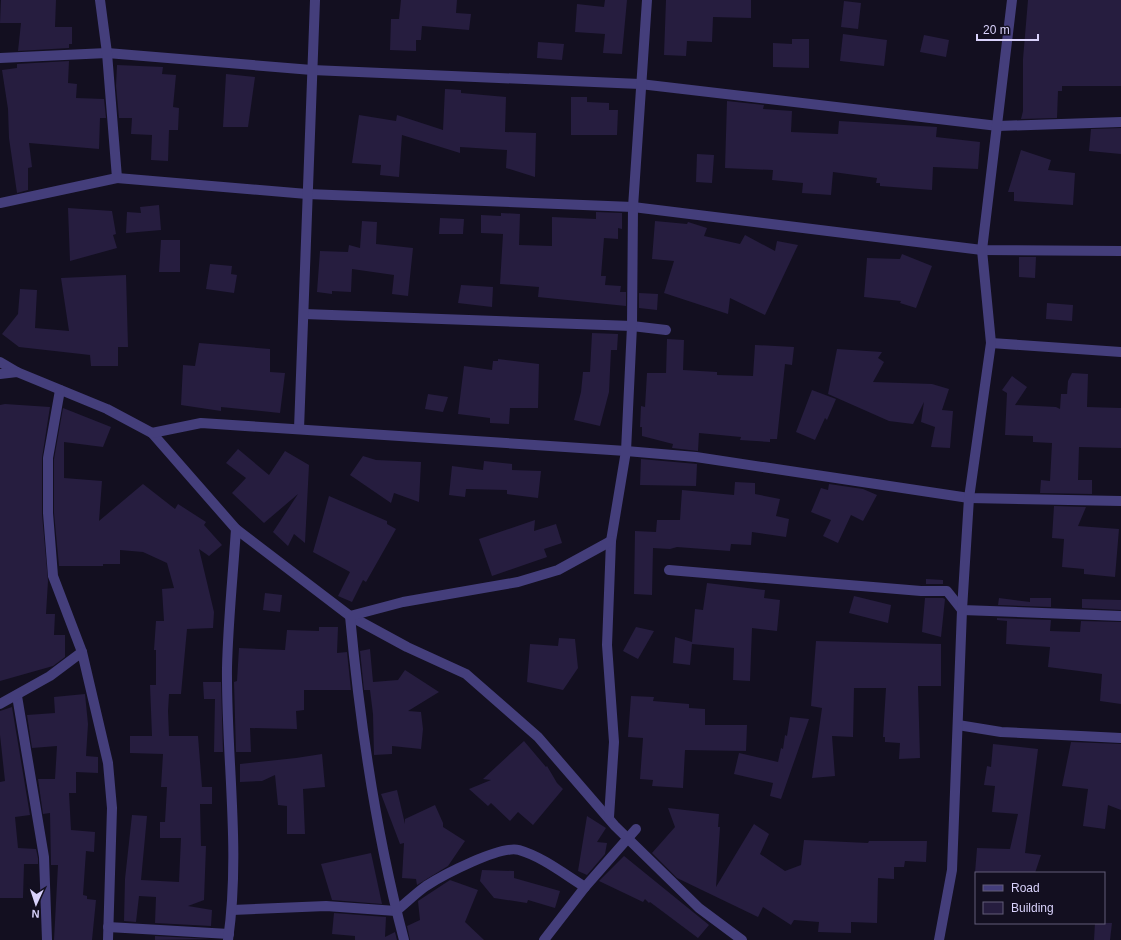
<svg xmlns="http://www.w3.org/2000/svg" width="1121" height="940" viewBox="0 0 1121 940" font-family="Helvetica,sans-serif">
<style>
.building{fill:#261d3f}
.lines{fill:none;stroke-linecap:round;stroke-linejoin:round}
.street{stroke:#443e7b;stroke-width:10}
</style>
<rect width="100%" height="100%" fill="#130f20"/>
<g class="building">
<path d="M1,0H56L55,27H72V44H69V48L18,51L21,23H0Z"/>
<path d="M401,0H457L456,13L471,14L469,30L422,26L421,40H416V51L390,50L391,19H399Z"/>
<path d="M605,0H627L622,54L603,53L605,34L575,32L577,4L604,7Z"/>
<path d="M666,0H751V18L713,17L712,42L687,41L686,56L664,55Z"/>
<path d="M1028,0H1121V86H1062V91H1058L1057,118L1021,119L1023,111V59Z"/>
<path d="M844,1L861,3L858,29L841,27Z"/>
<path d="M843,34L887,40L884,66L840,61Z"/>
<path d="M924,35L949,40L946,57L920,52Z"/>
<path d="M792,39H809V68L773,67V43L792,44Z"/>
<path d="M538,42L564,44L562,60L537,58Z"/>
<path d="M69,61L68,83L77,84L76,98L104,99L106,118H100L99,149L29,143L32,167L28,168V190L17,193L9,138L8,109L2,70L17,68V64Z"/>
<path d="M117,65L163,67L162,74L176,75L173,107L179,108L178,130H169L168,161L151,160L152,135L131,134L132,118H119L116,86Z"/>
<path d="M226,74L255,77L248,127H223Z"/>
<path d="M445,89L461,90V93L506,97L505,132L536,133L535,177L506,168L507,150L460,147V153L402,135L399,177L380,175L381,165L352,163L359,115L396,121L397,115L443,130Z"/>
<path d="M571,97H587V102L609,103V110H618L617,135H571Z"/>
<path d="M727,101L764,105L763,109L792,111L791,132L838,134L839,121L937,127L936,137L980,142L978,169L933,167L932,190L880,186V183H876L877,178L833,172L831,195L802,193L803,183L772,180L773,170L725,168Z"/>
<path d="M1121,128V154L1089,151L1091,129Z"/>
<path d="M1021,150L1051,160L1048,170L1075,173L1073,205L1014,201V192H1008Z"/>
<path d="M697,154L714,155L712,183L696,182Z"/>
<path d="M159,205L161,230L126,233L127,212L141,213L140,207Z"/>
<path d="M68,208L112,211L116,234L113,235L117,248L70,261Z"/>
<path d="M596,212L622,213V229L618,228V239L604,238L601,276H606L605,285L621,286L620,292H626V306L538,297L539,287L500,284L503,234L481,233V215L501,216V213L520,214L519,245L552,246V217L596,219Z"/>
<path d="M440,218L464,219L463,234H439Z"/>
<path d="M362,221L377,222L376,244L413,248L408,296L392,294L394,275L352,269L351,292L332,291V294L317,292L320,251L348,252L349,245L360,248Z"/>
<path d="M655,221L687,224L688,222L707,228L704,236L740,244L745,235L775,251L777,241L798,245L765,315L730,298L728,314L664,293L674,261L652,259Z"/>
<path d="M161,240H180V272H159Z"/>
<path d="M902,254L932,266L916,308L900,303L901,301L864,297L867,258L900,259Z"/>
<path d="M1019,257H1036L1035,278L1019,277Z"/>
<path d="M210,264L232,266L231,274L237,275L234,293L206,289Z"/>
<path d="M126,275L128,347H118V366H91L90,355L19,347L2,334L18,314L20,289L37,290L35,328L69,331L61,278Z"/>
<path d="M461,285L493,287L492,307L458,303Z"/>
<path d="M639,293L658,294L657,310L639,308Z"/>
<path d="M1047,303L1073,305L1072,321L1046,319Z"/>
<path d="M592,333L618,334L617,350H611L609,392L600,426L574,420L581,392L583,372H590Z"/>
<path d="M667,339L684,340L683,370L717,372V375L753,376L755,345L794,347L792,365L785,364L777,439H770V442L740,440L741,437L699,433L698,451L672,448L673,444L642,436V427H640L641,406L645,407L647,373H666Z"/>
<path d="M199,343L270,349V372L285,373L280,413L221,407V411L181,405L183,365L195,366Z"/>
<path d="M837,349L882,352L878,358L884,362L873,382L932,384L949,389L942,410L953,411L950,448L931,447L935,427L921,422L924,402L913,424L889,421L828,394Z"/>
<path d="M498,359L539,364L538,408H510L509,424L490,423V418L458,414L464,366L492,370L493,361H498Z"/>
<path d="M1072,373L1088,374L1087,407L1121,408V448L1079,447L1078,480H1092V494L1040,493L1041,480L1050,481L1052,443L1033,442V436L1005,435L1007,393L1002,390L1012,376L1027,387L1015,405L1056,407L1060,409L1061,394H1067L1068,381Z"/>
<path d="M812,390L836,399L827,420L825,418L815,440L796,432Z"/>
<path d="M428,394L448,397L443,412L425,409Z"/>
<path d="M5,404L50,407L42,458V514L48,581L46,614H55L54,635H65V657L53,666L0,681V405Z"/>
<path d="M63,408L111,427L103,447L64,442V478L102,481L99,521L143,484L175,509L178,504L206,522L204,525L222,545L209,556L199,549L214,612L213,628L187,629L181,694H169L168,711L169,736H198L202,787H212V804H200L201,846H206L204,900L188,906L212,910L211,926L155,923L156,897L139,896L136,922L124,921L125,879L132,815L147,816L141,880L179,882L181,838H160V822H165L167,787H161L163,754L130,753V736H152L150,685H156V650H154L156,621H164L162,589L174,588L167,563L143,552L120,550V564H103V566H59L54,513V459Z"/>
<path d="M238,449L269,475L285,451L309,465L305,543L294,534L288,546L273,532L298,494L264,523L232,493L246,478L226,463Z"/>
<path d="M363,456L376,460L421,462L419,502L394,493L391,503L350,475Z"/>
<path d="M641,459L697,464L696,486L640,485Z"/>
<path d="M484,461L512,464V470L541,471L538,498L507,494V490L466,489L465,497L449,495L452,466L483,470Z"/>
<path d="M735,482L755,483V494L780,499L776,516L789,519L786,537L752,532L751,545L731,544L730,551L677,547L670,549L653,548L652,595L634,594L635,531L656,532L657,520H680L682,490L734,495Z"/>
<path d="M829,484L863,489L877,495L863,521L851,515L838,543L823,536L831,520L811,512L821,488L828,490Z"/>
<path d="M329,496L387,521V524L396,529L366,582L363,580L352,602L338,596L350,572L313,552Z"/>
<path d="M1054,506L1086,507L1078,526L1119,529L1115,577L1084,574V569L1062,567L1064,539L1052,538Z"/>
<path d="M535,520L534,531L556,524L562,543L544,549L547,557L492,576L479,539Z"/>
<path d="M926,579L943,580V584H926Z"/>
<path d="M707,583L765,590L764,598L780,600L777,631L752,628L750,681L733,680L734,648L692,644L690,665L673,663L675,637L692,642L695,609L703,610Z"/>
<path d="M265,593L282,595L280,612L263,610Z"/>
<path d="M854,596L891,605L888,623L849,613Z"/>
<path d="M925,598H943L945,599L941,637L922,632Z"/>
<path d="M999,598L1030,602V598H1051V607L998,605Z"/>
<path d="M1082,599L1121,600V610L1082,608Z"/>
<path d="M997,618L1051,620L1050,631L1080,632L1081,621L1121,622V704L1100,701L1102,674L1048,667L1050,647L1006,644L1007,621L997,620Z"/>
<path d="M319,627H338L337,653L347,652L351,690H304V710L296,711L297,729L250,728L251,752H236L234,682L237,681L239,648L285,650L287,630L319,631Z"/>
<path d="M636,627L654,631L638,659L623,651Z"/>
<path d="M559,638L575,639L578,668L563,690L527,682L530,644L558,646Z"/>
<path d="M816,641L941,644V686H918L920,758L899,759L900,743L885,742V737H883L886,688H854L853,737L832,736L835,776L812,778L822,708L811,706Z"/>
<path d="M370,649L373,682L398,680L405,670L439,692L408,711L421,712L423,729L421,749L392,746V754L374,755L373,714L370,690H364L360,651Z"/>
<path d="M203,682H221L223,752H214L215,699H204Z"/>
<path d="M85,694L88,724L86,756L98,757V773L76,772V793H69L71,830L95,832L94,852L86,851L83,895L87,896V899L96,900L92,940H54L58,865H51L50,813L43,814L38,779H55L57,746L32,748L27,715L55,713L54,697Z"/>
<path d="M631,696L654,697L653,701L689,704V708L705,709V725H747L746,751L685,750L683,788L652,786L653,780L640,779L643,738L628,737Z"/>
<path d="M12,707L30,815L15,817L18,848L36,849L38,858V864H24L23,898H0V782L5,781L0,735V711Z"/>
<path d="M790,717L809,719L781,799L770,796L773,783L734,774L739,753L778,762L781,748L783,749L785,735L787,736Z"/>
<path d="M524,741L546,767L547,766L557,783L563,789L533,825L518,812L510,821L491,803L488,806L469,789L491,780L483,779Z"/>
<path d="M1071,742L1121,744V810L1108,805L1105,829L1083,826L1088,789L1062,786Z"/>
<path d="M993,744L1038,749L1025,853L1041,855L1035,873H975L977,848L1010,849L1018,814L992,812L995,786L984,785L987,766L991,767Z"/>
<path d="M322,754L325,787L303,789L305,834H287V806L278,805L275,775L262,781L240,782V764L296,758Z"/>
<path d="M397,790L405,824V819L435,805L443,823V827L465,841L448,866L417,885L416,879L402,878L404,843L400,844L381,794Z"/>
<path d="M668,808L719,814L718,827H720L716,887L754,824L769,834L760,854L785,871L801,865L804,840L868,843L869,841H927L926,862L905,861L904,867H894V879L878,878L877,923L851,922V933L818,932L819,922L794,920L791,925L763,907L758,917L677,878L652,853L675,827Z"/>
<path d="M587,816L606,828L597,842L607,843L605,854L587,875L578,871Z"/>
<path d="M371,853L382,904L332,900L321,864Z"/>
<path d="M624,856L709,925L698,938L650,902L649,903L645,899L643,902L599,881Z"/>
<path d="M482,870L514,871V878L560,891L555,908L528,900L527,903L494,898L480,881Z"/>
<path d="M450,880L478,890L465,922L484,940H410L407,926L420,920L418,901Z"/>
<path d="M334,913L386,917L385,937L395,932L397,940H355V936L332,934Z"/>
<path d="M1095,923H1112L1110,940H1094Z"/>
<path d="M155,936L210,939L155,940Z"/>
</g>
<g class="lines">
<g class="street">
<path d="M0,58L107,53L312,70L640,84L998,126L1121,122"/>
<path d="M117,178L307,194L633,207L982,250L1121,251"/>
<path d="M0,203L117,178L107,53L100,0"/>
<path d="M304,314L632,326L666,330"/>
<path d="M991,343L1121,352"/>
<path d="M0,362L17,372"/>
<path d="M0,374L17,372L107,409L152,433L236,529L350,616L407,647L466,674L538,737L615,826L699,908L742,940"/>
<path d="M60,390L48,458V513L53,576L82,652"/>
<path d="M299,429L315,0"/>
<path d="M152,433L201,423L626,451L696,457L969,498L1121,501"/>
<path d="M669,570L921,591H947L962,610L1121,616"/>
<path d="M17,696L44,857L47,940"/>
<path d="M0,704L50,676L82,652L108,763L112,808L108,940"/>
<path d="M958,725L1001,732L1121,738"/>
<path d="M609,817L614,742L607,645L611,541L626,451L632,326L633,207L647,0"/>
<path d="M232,910L326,906L396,911C406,903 416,893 426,886C443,875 500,845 519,850C543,857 564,874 585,887"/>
<path d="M108,927L229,934"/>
<path d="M228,940C241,850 226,758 227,668C228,622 233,575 236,529"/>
<path d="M404,940C376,834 360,725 350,616L403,602L518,582L558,570L611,541"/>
<path d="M544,940L585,887L636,829"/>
<path d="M939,940L952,870L962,610L969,498L991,343L982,250L1012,0"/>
</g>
</g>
<rect x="975" y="872" width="130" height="52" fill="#130f20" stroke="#625d78"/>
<rect x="983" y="885" width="20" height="6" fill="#443e7b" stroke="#625d78"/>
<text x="1011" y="892" font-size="12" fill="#d9d2fb">Road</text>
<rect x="983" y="902" width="20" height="12" fill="#261d3f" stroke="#625d78"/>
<text x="1011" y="912" font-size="12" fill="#d9d2fb">Building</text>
<g transform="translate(36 904) rotate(183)" stroke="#130f20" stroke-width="3" paint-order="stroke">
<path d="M0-3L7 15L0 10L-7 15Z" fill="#d9d2fb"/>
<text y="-6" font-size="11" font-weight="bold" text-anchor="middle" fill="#d9d2fb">N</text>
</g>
<path d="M977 34v6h61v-6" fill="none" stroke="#d9d2fb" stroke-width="2"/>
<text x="983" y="34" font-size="12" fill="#d9d2fb" stroke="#130f20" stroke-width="3" paint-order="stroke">20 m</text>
</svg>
